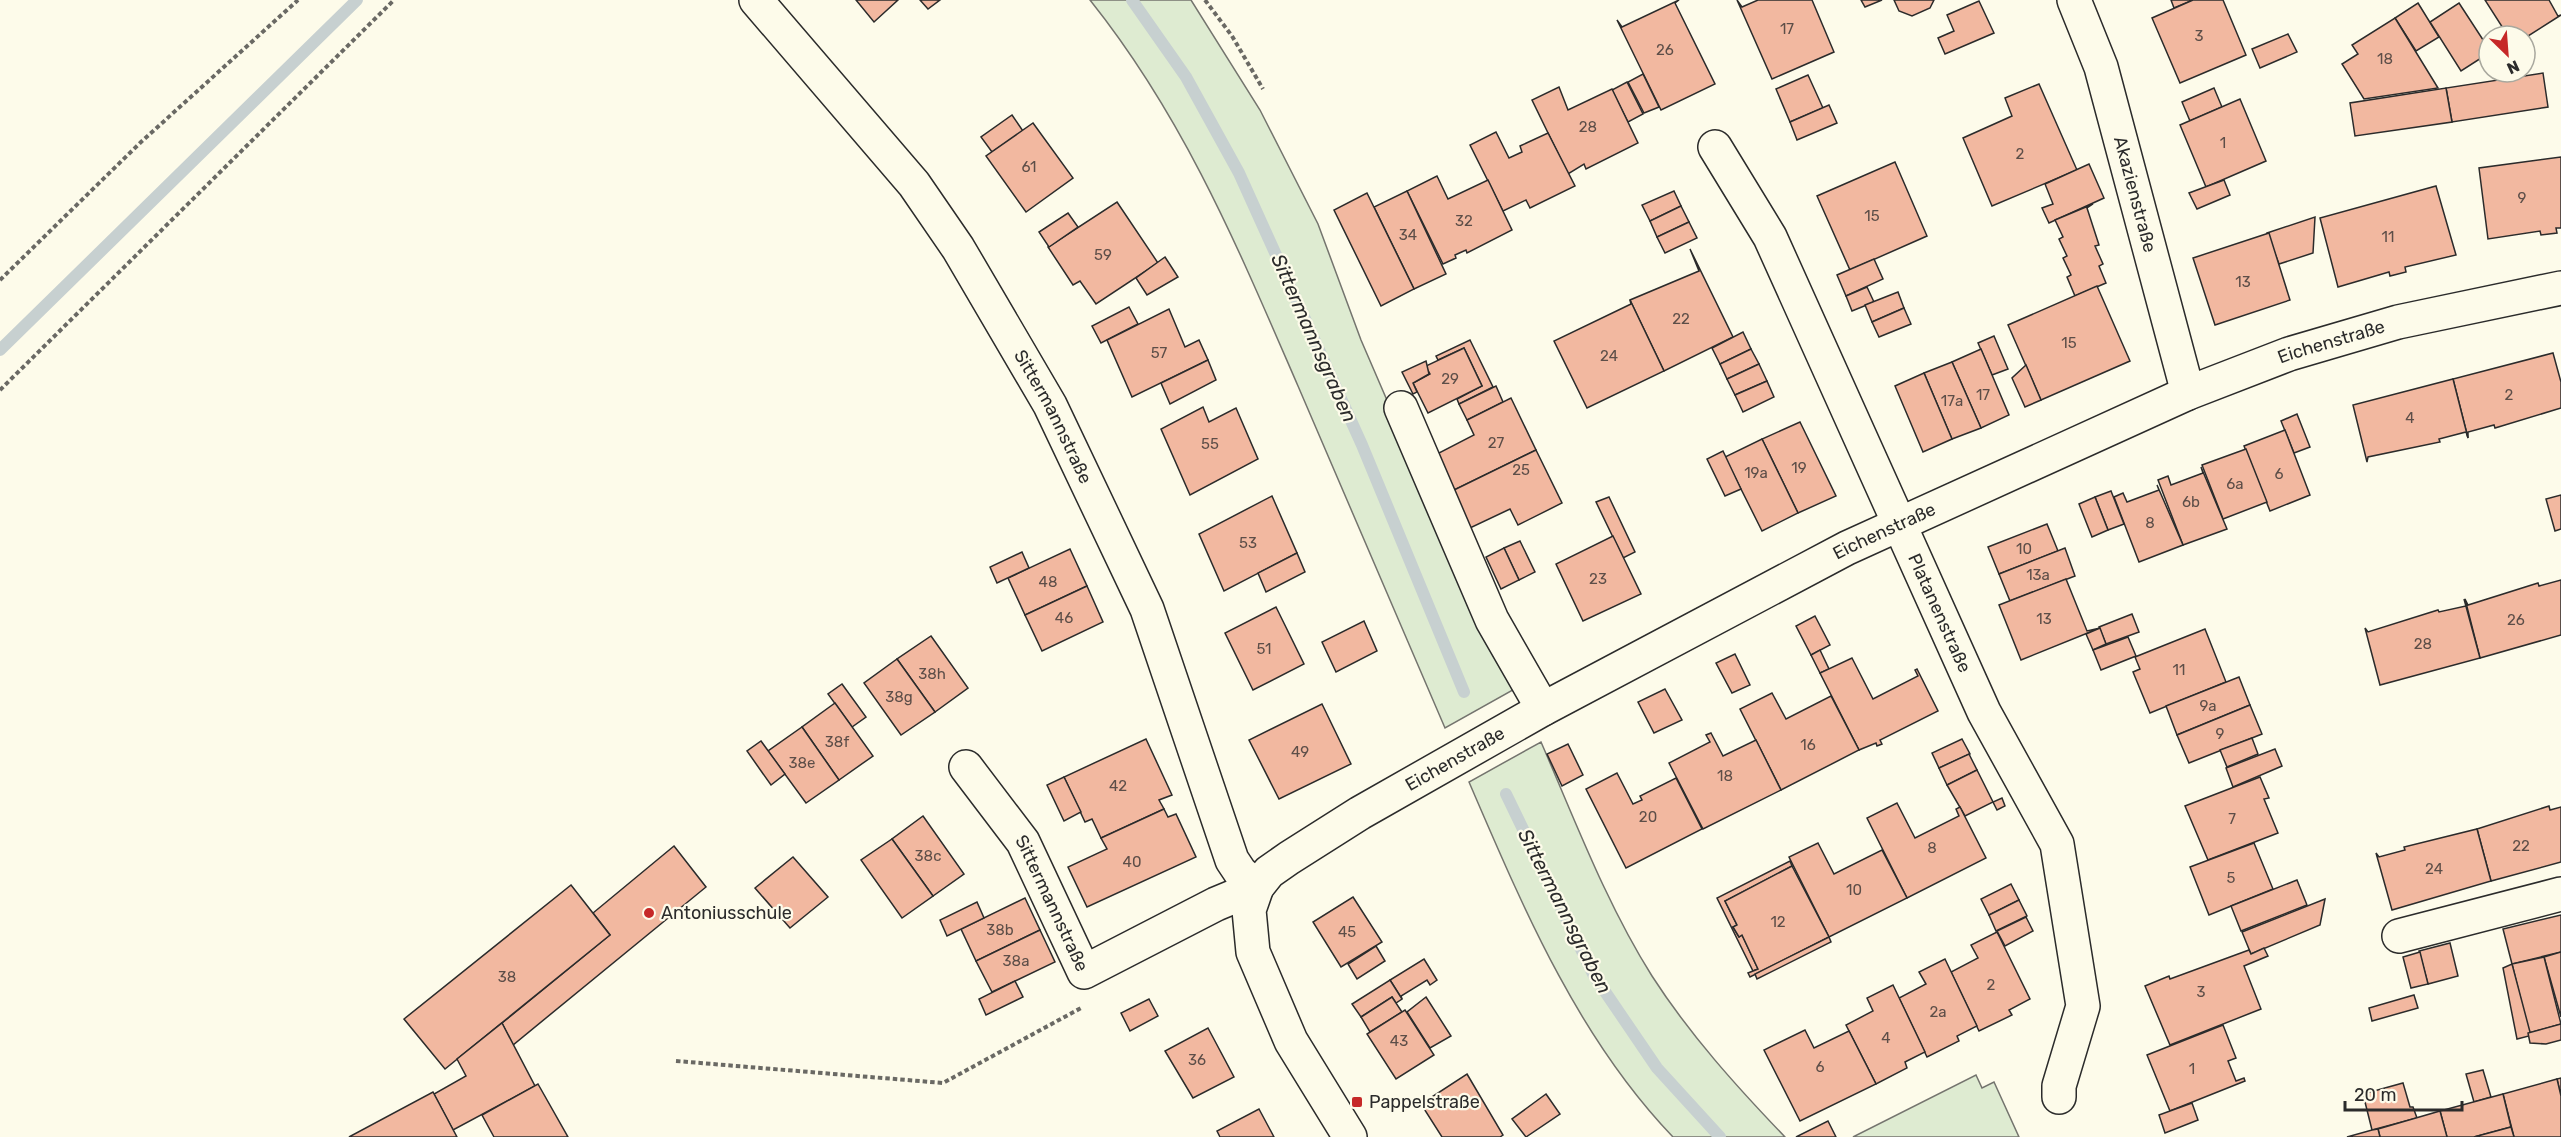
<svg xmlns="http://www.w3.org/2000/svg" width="2561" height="1137" viewBox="0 0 2561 1137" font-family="Rubik,sans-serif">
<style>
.green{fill:#deebd1;stroke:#74746e;stroke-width:1.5}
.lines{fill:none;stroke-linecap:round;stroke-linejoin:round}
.stream{stroke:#c7d0d0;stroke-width:12}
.building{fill:#f2b8a0;stroke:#2b2b2b;stroke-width:1.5}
.minor-casing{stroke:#2b2b2b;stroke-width:36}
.path{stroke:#6a6964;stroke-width:4;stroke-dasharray:4.5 3;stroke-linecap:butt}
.minor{stroke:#fdfbea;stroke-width:33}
.poi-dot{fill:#c62828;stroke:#fdfbea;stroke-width:2}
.labels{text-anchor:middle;stroke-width:4.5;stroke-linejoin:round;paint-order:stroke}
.number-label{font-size:15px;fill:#5d4e48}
.street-label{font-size:18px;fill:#2b2b2b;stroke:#fdfbea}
.poi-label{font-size:18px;fill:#2b2b2b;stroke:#fdfbea;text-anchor:start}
.water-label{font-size:20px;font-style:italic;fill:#2b2b2b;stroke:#fdfbea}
</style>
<rect width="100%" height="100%" fill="#fdfbea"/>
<g class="green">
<path d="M1090,0H1191L1260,110L1318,224L1361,340L1484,625L1520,686L1445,728C1396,614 1347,500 1298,386C1238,248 1185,119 1090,0Z"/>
<path d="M1541,742C1575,820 1606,903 1652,976C1690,1035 1737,1087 1785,1137H1673C1577,1037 1523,907 1469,782Z"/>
<path d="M1976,1075L1982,1088L1994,1082L2019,1137H1853Z"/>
</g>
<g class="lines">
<g class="stream">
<path d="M1132,0L1186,77L1239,173L1362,445L1464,692"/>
<path d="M0,350L357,0"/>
<path d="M1506,794L1593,974L1657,1068L1720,1137"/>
</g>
</g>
<g class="building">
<path d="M856,0H898L874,22Z"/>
<path d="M920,0H940L928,9Z"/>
<path d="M1679,0L1675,3L1715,84L1661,110L1617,20L1622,27Z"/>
<path d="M1737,0L1742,7L1758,0H1812L1834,52L1772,79Z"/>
<path d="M1861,0H1882L1865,7Z"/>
<path d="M1894,0H1934L1930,8L1912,16L1899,11Z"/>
<path d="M2171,0H2193L2174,8Z"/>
<path d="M2193,0H2223L2246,55L2180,83L2152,18Z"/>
<path d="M2485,0H2549L2558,16L2561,15L2525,38L2508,36Z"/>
<path d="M1979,1L1994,33L1945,54L1938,38L1954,31L1947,15Z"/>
<path d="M2418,3L2439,37L2416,51L2395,18Z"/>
<path d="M2459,3L2489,49V53L2461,71L2430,22Z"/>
<path d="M2395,18L2438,88L2364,99L2342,64L2358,54L2352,45Z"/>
<path d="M2288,34L2297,52L2260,68L2252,49Z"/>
<path d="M2543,73L2548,107L2452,122L2446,88Z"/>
<path d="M1643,74L1659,107L1644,113L1628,82Z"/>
<path d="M1808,75L1823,108L1790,122L1776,89Z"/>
<path d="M1627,82L1643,114L1628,122L1612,90Z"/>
<path d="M2039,84L2077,170L1992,206L1963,138L2012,116L2005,98Z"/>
<path d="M1559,87L1568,110L1612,89L1638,143L1586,169L1584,164L1568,174L1532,100Z"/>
<path d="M2214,88L2222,107L2190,121L2182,102Z"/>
<path d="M2446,88L2452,122L2355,136L2350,103Z"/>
<path d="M2240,99L2266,161L2206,187L2180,125Z"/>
<path d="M1829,105L1837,123L1797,140L1790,122Z"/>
<path d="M1012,115L1023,131L992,152L981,137Z"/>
<path d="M1033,123L1073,178L1026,212L986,156Z"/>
<path d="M1496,132L1509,158L1522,152L1520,146L1548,133L1575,186L1530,208L1526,200L1503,211L1470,145Z"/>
<path d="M2561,157V228H2556L2557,233L2541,235L2540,231L2488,239L2479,168Z"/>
<path d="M1895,162L1927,236L1850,270L1817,196Z"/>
<path d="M2089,164L2104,198L2049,223L2042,208L2053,204L2045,184Z"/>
<path d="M1437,176L1448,199L1488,180L1512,230L1467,253L1466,250L1455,255L1456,258L1443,264L1407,191Z"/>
<path d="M2224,180L2230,195L2197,209L2189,193Z"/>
<path d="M2436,186L2456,255L2405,267L2406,272L2390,276L2389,272L2338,287L2320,218Z"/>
<path d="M1407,191L1446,274L1414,289L1374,207Z"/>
<path d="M1674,191L1681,206L1650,221L1642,205Z"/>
<path d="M1367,193L1414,289L1381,306L1334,210Z"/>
<path d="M1117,202L1158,263L1096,304L1080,281L1073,285L1048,247Z"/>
<path d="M2093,204L2087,208L2099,245L2095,246L2103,264L2099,266L2106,283L2075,296L2067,277L2071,275L2063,258L2067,256L2059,239L2063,237L2055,220Z"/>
<path d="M1681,206L1689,222L1657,237L1650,221Z"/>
<path d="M1068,213L1078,227L1049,247L1039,232Z"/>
<path d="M2315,217L2313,253L2279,264L2267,233Z"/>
<path d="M1689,222L1697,238L1665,253L1657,237Z"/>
<path d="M2269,233L2290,300L2215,325L2193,258Z"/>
<path d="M1690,249L1733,337L1664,371L1630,300L1699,271Z"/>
<path d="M1165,257L1178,277L1147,295L1136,278Z"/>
<path d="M1874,259L1883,279L1846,296L1837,275Z"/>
<path d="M2097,286L2130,361L2041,400L2008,325Z"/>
<path d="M1867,287L1874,302L1852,311L1846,296Z"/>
<path d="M1898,292L1904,308L1872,322L1865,305Z"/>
<path d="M1630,300L1664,371L1587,408L1554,341L1631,304Z"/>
<path d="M1129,307L1138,324L1101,343L1092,326Z"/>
<path d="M1904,308L1911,324L1879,337L1872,322Z"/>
<path d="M1169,309L1185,347L1199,340L1208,360L1132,397L1107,340Z"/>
<path d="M1743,332L1751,349L1720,364L1712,348Z"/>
<path d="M1994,336L2008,369L1992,375L1978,343Z"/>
<path d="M1470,340L1493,387L1459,404L1457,399L1482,386L1464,348L1438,360L1436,356Z"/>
<path d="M1464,348L1482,386L1428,413L1413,383L1430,374L1426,367L1428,365Z"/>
<path d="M1751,349L1759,364L1727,379L1720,364Z"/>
<path d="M1981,349L2009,415L1981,428L1952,362Z"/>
<path d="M2553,353L2561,382V408L2495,428L2494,425L2468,432V438L2453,379Z"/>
<path d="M1208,360L1216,380L1170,404L1161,383Z"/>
<path d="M1426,361L1429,374L1413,383L1417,392L1413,394L1402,372Z"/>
<path d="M1952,362L1981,428L1952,439L1924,373Z"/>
<path d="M1759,364L1767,381L1735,395L1727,379Z"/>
<path d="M2026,365L2041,400L2025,407L2012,378Z"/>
<path d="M1924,373L1952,439L1923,452L1895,386Z"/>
<path d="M2453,379L2468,438L2466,432L2439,439L2440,442L2368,457L2367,462L2353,405Z"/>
<path d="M1767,381L1774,397L1743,412L1735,395Z"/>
<path d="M1496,386L1503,402L1467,420L1459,404Z"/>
<path d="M1511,398L1536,450L1454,490L1435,455L1474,435L1467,420Z"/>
<path d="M1203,407L1209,422L1236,408L1258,459L1190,495L1161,429Z"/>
<path d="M2297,414L2310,447L2294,453L2281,421Z"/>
<path d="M1800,422L1836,496L1798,513L1762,439Z"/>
<path d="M2285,430L2310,495L2270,511L2244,446Z"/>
<path d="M1762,439L1798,513L1762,531L1725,457Z"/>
<path d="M2246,449L2267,502L2223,519L2202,465Z"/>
<path d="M1536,450L1562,503L1518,525L1510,509L1470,528L1454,490Z"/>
<path d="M1723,451L1741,489L1725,496L1707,459Z"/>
<path d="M2201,467L2227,529L2183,545L2158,480L2168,476L2171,485L2203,473Z"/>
<path d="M2157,485L2183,545L2139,562L2114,497L2123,493L2127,502L2159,490Z"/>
<path d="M2111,491L2124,524L2108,530L2095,497Z"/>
<path d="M2561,495V529L2555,531L2546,499Z"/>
<path d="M1272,496L1297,553L1224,591L1199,534Z"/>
<path d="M1609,497L1635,552L1623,558L1596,502Z"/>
<path d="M2095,497L2108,530L2092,537L2079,504Z"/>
<path d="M2047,524L2058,551L1999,574L1988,547Z"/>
<path d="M1613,536L1641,594L1583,621L1556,564Z"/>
<path d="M1520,541L1535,572L1519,580L1504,548Z"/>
<path d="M1504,548L1519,580L1501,589L1486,557Z"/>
<path d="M2065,548L2075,576L2010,601L1999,574Z"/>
<path d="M1070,549L1087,586L1025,615L1008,578Z"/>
<path d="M1022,552L1029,568L997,583L990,567Z"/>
<path d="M1297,553L1305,572L1266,592L1258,573Z"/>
<path d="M2066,579L2087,631L2100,628L2021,660L1999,605Z"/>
<path d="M2561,580V635L2480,658L2465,599L2468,605L2538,583L2539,586Z"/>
<path d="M1087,586L1103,622L1042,651L1025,615Z"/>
<path d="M2464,599L2480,658L2380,685L2365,628L2368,632L2438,610L2439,612L2466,606Z"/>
<path d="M1276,607L1304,664L1253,690L1225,633Z"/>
<path d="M2132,614L2139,632L2106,644L2099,627Z"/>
<path d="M1815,616L1830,645L1811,655L1796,626Z"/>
<path d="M1364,621L1377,651L1336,672L1322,642Z"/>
<path d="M2100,628L2106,644L2093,650L2086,634Z"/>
<path d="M2205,629L2226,682L2150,713L2133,672L2140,669L2135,657Z"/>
<path d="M931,636L968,688L935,712L897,659Z"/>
<path d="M2128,637L2136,656L2101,670L2093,650Z"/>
<path d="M1820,650L1829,669L1820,673L1811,655Z"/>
<path d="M1735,654L1750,685L1732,693L1716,663Z"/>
<path d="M1852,658L1873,699L1918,676L1915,670L1917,669L1938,711L1880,740L1882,744L1877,746L1876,743L1859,750L1820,673Z"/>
<path d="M897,659L935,712L901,735L864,683Z"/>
<path d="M2239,677L2250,705L2177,735L2166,706Z"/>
<path d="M842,684L866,717L852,727L828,694Z"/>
<path d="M1665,689L1682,720L1654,733L1638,702Z"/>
<path d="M1772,693L1786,719L1831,696L1859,750L1781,790L1740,709Z"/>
<path d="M835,703L873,756L839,780L802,727Z"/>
<path d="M1322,704L1351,764L1279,799L1249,740Z"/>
<path d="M2250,705L2262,734L2189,763L2177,735Z"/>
<path d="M802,727L839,780L806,803L768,751Z"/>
<path d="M1711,733L1723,756L1756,740L1781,790L1703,829L1669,763L1710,742L1706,735Z"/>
<path d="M2252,738L2258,754L2227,767L2220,750Z"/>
<path d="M1146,739L1172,795L1159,800L1164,809L1101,838L1092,819L1085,822L1064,777Z"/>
<path d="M1962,739L1970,754L1939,768L1932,753Z"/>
<path d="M761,741L785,774L771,785L747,751Z"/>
<path d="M1568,744L1583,775L1562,786L1547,754Z"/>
<path d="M2275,749L2282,766L2233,787L2226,768Z"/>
<path d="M1969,754L1977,770L1947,785L1939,768Z"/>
<path d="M1977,770L1993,802L1965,816L1947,785Z"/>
<path d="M1617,773L1633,804L1642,800L1640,796L1676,778L1702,829L1626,868L1586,789Z"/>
<path d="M1064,777L1081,812L1064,821L1047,785Z"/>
<path d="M2260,777L2269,798L2264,799L2278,833L2208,860L2185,806Z"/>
<path d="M2002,798L2005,806L1997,810L1993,802Z"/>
<path d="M1897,803L1915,838L1959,816L1956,809L1960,807L1986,858L1907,898L1867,818Z"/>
<path d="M2549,806L2550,810L2561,807V862L2491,881L2477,829Z"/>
<path d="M1164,809L1168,817L1176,814L1196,857L1087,907L1068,867L1107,849L1101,838Z"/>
<path d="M923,816L964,874L933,896L892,839Z"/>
<path d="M2477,829L2491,881L2392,910L2376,853L2379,857L2405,850L2404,847Z"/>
<path d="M892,839L933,896L902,918L861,860Z"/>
<path d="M1818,843L1834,874L1882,850L1907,898L1829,937L1789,857Z"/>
<path d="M2254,843L2273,889L2209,915L2190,867Z"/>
<path d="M674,846L706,887L513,1045L502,1023L610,935L593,913Z"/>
<path d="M793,857L828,897L790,928L755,888Z"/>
<path d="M1790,861L1792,866L1725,901L1737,925L1733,927L1739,937L1742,935L1758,969L1753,971L1717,898Z"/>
<path d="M1792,866L1829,937L1750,977L1748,973L1758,969L1742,935L1739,937L1733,927L1737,925L1725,901Z"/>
<path d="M2297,880L2307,905L2241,931L2231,906Z"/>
<path d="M2011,884L2019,900L1989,915L1981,899Z"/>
<path d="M571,885L610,935L445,1069L404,1019Z"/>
<path d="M1353,897L1382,942L1341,967L1313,922Z"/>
<path d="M1025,898L1040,930L976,961L961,929Z"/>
<path d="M2325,899L2320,925L2251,954L2242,932Z"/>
<path d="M2019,900L2027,916L1996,931L1989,915Z"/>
<path d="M977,902L984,918L947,936L940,920Z"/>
<path d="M2561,915V952L2512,964L2503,929Z"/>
<path d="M2026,917L2033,931L2005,946L1997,931Z"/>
<path d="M1040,930L1055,962L992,992L976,961Z"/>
<path d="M1997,932L2030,999L2009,1010L2012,1015L1979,1031L1951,972L1978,958L1971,945Z"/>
<path d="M1829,937L1831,942L1757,979L1755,974Z"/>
<path d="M2450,943L2458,976L2428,984L2419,951Z"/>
<path d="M1376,946L1385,961L1357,979L1348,964Z"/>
<path d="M2264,948L2268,956L2244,966L2261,1009L2170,1045L2145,986L2169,976L2170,979L2249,950L2251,954Z"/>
<path d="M2420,952L2428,984L2411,988L2403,957Z"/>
<path d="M2561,952V1017L2544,957Z"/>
<path d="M2544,957L2561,1024L2529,1033L2512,964Z"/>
<path d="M1424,959L1437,980L1430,985L1427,980L1401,996L1402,999L1390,980Z"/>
<path d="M1945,959L1977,1026L1957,1036L1959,1041L1927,1057L1899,998L1926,984L1919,972Z"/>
<path d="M2512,964L2530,1032L2529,1036L2517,1039L2503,968Z"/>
<path d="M1390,980L1402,999L1396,1003L1392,997L1361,1017L1352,1004Z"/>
<path d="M1015,981L1023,997L986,1015L979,999Z"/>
<path d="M1893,985L1925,1052L1905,1062L1907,1068L1876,1084L1846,1025L1873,1011L1867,998Z"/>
<path d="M2414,995L2418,1008L2372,1021L2369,1008Z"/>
<path d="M1392,997L1402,1012L1370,1032L1361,1017Z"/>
<path d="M1426,997L1451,1036L1430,1048L1407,1012Z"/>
<path d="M1149,999L1158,1016L1130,1031L1121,1013Z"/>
<path d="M1405,1010L1434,1055L1396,1079L1367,1034Z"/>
<path d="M502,1023L535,1086L453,1130L434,1094L466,1076L457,1059Z"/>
<path d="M2561,1024V1040L2546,1044L2530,1043L2528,1033Z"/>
<path d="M2223,1025L2236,1058L2228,1061L2236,1081L2244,1078L2245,1081L2170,1111L2147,1055Z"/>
<path d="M1208,1028L1234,1077L1193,1098L1165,1051Z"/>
<path d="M1805,1030L1814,1048L1849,1031L1876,1084L1800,1121L1764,1050Z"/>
<path d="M2483,1070L2491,1097L2474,1102L2466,1074Z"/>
<path d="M1467,1074L1503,1135L1500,1137H1442L1421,1104Z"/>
<path d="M2561,1078V1096L2557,1079Z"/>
<path d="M2557,1079L2561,1096V1137H2514L2503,1094Z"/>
<path d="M2403,1083L2410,1107H2413L2417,1118L2372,1130L2363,1094Z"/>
<path d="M538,1084L568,1137H494L482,1115Z"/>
<path d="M433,1092L457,1137H349Z"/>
<path d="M1546,1094L1560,1114L1526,1137L1512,1119Z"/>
<path d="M2503,1094L2511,1127L2474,1137H2447L2440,1111Z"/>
<path d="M2192,1103L2198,1120L2165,1133L2159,1115Z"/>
<path d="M1259,1109L1274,1137H1220L1217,1131Z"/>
<path d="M2440,1111L2447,1137H2380L2378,1129Z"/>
<path d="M1828,1121L1836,1137H1796Z"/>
<path d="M2511,1127L2514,1137H2474Z"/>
<path d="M2378,1129L2380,1137H2347L2372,1130Z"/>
</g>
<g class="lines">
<g class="minor-casing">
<g id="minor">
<path id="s1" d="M756,0L914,184L958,248L1050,405L1147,609L1232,860L1240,872L1257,887"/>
<path id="s2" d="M2074,0L2101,67L2188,393"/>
<path id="s3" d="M1715,147L1770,237L1984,712L2057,844L2083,1006L2059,1086V1097"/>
<path d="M1401,408L1492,620L1543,709"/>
<path id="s4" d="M966,767L1023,842L1084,972L1216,904L1257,887"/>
<path d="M2399,936L2561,894"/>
<path id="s5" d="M1350,1137L1291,1041L1253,952L1249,910L1257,887L1269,872L1289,858L1360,813L1543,709L1847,548L2188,393L2289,354L2398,322L2561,288"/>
</g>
</g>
<g class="path">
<path d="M1205,0L1232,36L1263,89"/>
<path d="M0,280L141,142L298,0"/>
<path d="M0,390L394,0"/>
<path d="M676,1061L943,1083L1081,1008"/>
</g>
<use href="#minor" class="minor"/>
</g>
<g class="poi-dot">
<circle cx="649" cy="913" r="6"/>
<rect x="1351" y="1096" width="12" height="12" rx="3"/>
</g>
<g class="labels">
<g class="number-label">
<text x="1787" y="34">17</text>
<text x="2199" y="41">3</text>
<text x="1665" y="55">26</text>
<text x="2385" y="64">18</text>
<text x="1588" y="132">28</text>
<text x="2223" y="148">1</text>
<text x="2020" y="159">2</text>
<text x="1029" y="172">61</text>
<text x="2522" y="203">9</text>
<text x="1872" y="221">15</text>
<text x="1464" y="226">32</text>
<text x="1408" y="240">34</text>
<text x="2388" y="242">11</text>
<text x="1103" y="260">59</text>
<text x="2243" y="287">13</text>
<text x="1681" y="324">22</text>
<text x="2069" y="348">15</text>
<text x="1159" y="358">57</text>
<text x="1609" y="361">24</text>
<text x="1450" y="384">29</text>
<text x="1983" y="400">17</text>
<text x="2509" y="400">2</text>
<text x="1952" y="406">17a</text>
<text x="2410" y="423">4</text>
<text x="1496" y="448">27</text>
<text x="1210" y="449">55</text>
<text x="1799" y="473">19</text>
<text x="1521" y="475">25</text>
<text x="1756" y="478">19a</text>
<text x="2279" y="479">6</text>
<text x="2235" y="489">6a</text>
<text x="2191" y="507">6b</text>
<text x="2150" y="528">8</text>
<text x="1248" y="548">53</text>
<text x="2024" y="554">10</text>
<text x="2038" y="580">13a</text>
<text x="1598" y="584">23</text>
<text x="1048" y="587">48</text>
<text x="1064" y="623">46</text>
<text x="2044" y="624">13</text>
<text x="2516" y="625">26</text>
<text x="2423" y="649">28</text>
<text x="1264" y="654">51</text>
<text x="2179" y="675">11</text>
<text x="932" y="679">38h</text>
<text x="899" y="702">38g</text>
<text x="2208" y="711">9a</text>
<text x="2220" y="739">9</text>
<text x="837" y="747">38f</text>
<text x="1808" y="750">16</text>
<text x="1300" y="757">49</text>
<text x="802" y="768">38e</text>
<text x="1725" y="781">18</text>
<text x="1118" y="791">42</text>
<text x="1648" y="822">20</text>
<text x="2232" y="824">7</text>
<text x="2521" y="851">22</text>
<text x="1932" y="853">8</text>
<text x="928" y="861">38c</text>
<text x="1132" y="867">40</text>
<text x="2434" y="874">24</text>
<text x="2231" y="883">5</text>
<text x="1854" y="895">10</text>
<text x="1778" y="927">12</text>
<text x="1000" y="935">38b</text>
<text x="1347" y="937">45</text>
<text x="1016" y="966">38a</text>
<text x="507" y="982">38</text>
<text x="1991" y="990">2</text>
<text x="2201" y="997">3</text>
<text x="1938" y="1017">2a</text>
<text x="1886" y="1043">4</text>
<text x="1399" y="1046">43</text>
<text x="1197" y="1065">36</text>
<text x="1820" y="1072">6</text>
<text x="2192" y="1074">1</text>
</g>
<g class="street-label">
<text dy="6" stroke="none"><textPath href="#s2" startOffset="204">Akazienstraße</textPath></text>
<text dy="6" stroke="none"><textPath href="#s5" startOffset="1485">Eichenstraße</textPath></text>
<text dy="6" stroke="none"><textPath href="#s1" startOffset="514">Sittermannstraße</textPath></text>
<text dy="6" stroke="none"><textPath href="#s5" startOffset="999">Eichenstraße</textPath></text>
<text dy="6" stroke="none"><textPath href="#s3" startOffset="518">Platanenstraße</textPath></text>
<text dy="6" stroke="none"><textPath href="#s5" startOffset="513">Eichenstraße</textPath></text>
<text dy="6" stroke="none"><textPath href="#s4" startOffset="162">Sittermannstraße</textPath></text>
</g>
<g class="poi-label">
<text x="661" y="919">Antoniusschule</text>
<text x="1369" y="1108">Pappelstraße</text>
</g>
<g class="water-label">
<text transform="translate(1314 338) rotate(66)" y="7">Sittermannsgraben</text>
<text transform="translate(1565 911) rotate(63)" y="7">Sittermannsgraben</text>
</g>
</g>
<g transform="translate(2507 54) rotate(155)"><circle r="28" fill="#fdfbea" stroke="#a9a89e" stroke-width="1.5"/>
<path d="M0-4.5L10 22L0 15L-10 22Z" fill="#c62828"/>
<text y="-9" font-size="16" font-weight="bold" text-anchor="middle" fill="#2b2b2b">N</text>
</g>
<path d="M2345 1101v9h117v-9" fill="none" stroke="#2b2b2b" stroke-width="3"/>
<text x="2354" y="1101" font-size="18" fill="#2b2b2b" stroke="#fdfbea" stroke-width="4.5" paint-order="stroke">20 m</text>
</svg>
